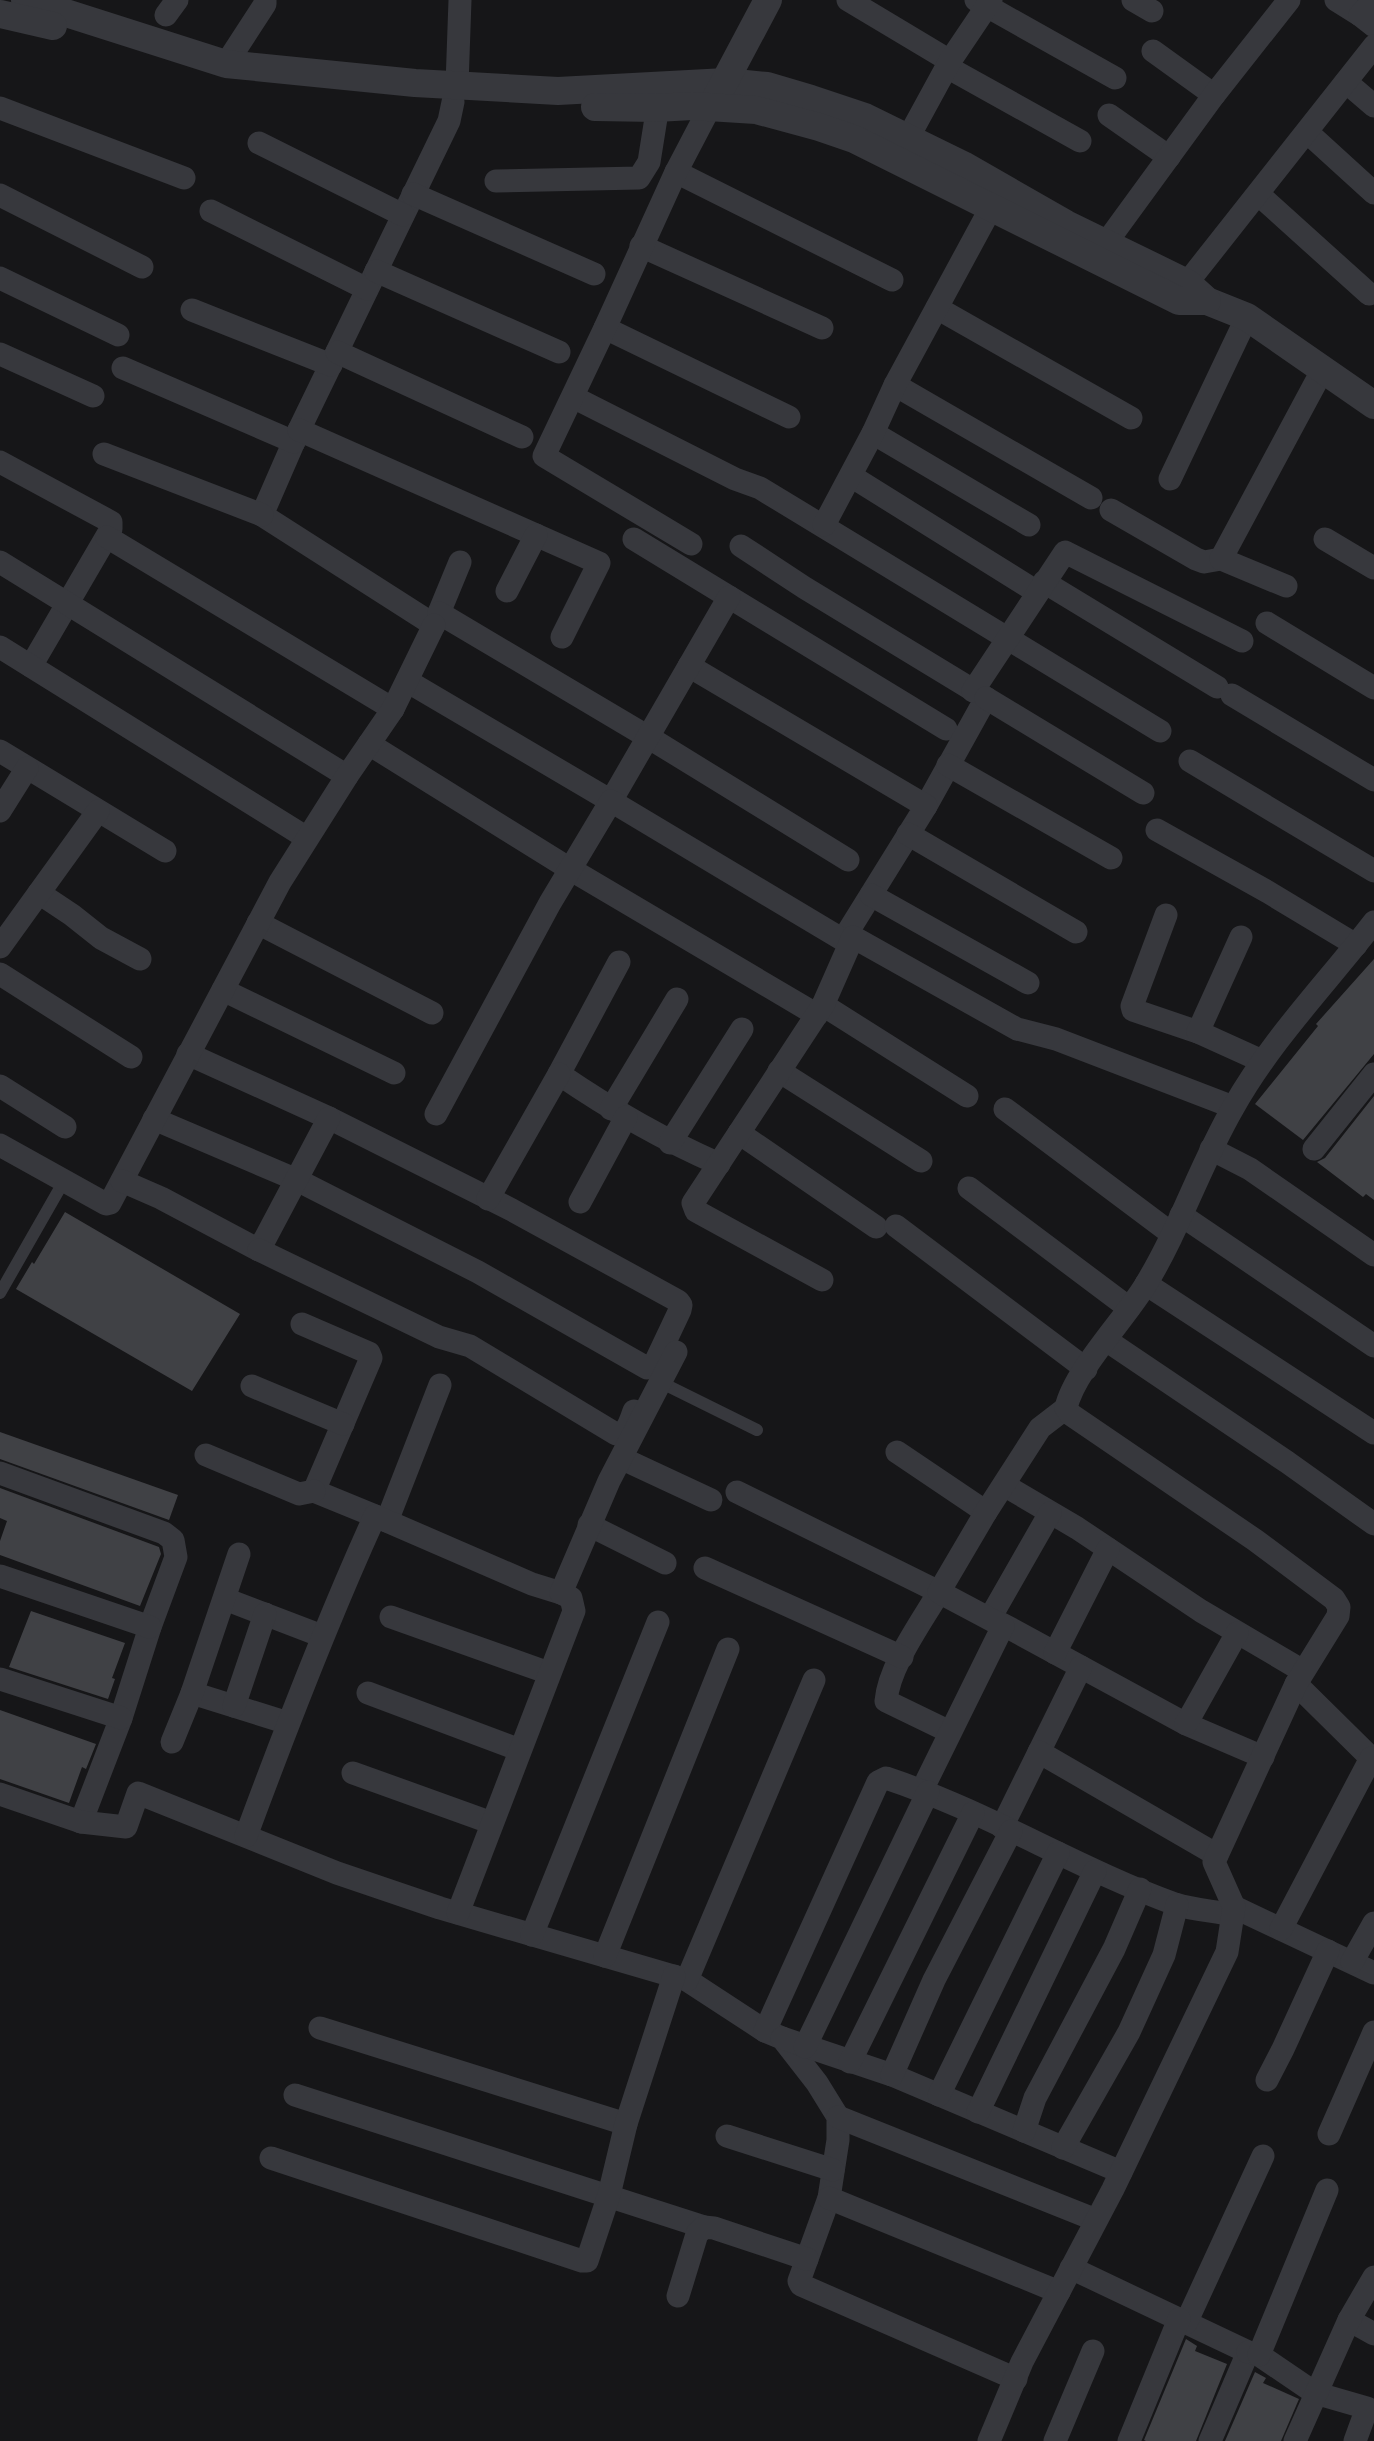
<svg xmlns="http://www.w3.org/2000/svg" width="1374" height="2441" viewBox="0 0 1374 2441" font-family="'Noto Sans',sans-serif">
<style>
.building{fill:#404145}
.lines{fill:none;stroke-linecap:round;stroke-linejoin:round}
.service{stroke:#37383d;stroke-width:12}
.minor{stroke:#37383d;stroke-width:23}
.tertiary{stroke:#37383d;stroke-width:28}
</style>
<rect width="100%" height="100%" fill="#161618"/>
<g class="building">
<path d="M1374,959V1054L1303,1140L1255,1104L1318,1026L1316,1024Z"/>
<path d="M1374,1096V1200L1366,1194L1363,1197L1317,1162L1325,1158Z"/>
<path d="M65,1212L240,1314L192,1391L16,1289L32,1262L34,1264Z"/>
<path d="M0,1432L178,1495L169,1520L0,1459Z"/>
<path d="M0,1488L159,1547L161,1554L140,1606L0,1555V1541L7,1521L0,1518Z"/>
<path d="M31,1611L125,1643L112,1678L115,1679L108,1699L9,1667Z"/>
<path d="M0,1710L96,1744L86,1769L82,1767L69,1803L0,1779Z"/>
<path d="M1186,2339L1197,2346L1195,2351L1227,2364L1196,2441H1146L1144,2440Z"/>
<path d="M1255,2372L1266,2378L1263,2383L1299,2399L1281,2441H1225Z"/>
</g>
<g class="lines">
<g class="service">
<path d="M0,1293L64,1181"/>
<path d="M660,1382L757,1430"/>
</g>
<g class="minor">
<path d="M848,0L950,61"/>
<path d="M976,0L1115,78"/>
<path d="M1133,0L1152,11"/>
<path d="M1336,0L1360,15"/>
<path d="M1374,0L1360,15L1374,26"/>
<path d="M166,15L177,0"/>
<path d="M1153,51L1214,95"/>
<path d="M226,64L265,4V0"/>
<path d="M947,67L1080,141"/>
<path d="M1346,82L1374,106"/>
<path d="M457,85L460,0"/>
<path d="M453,102L449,121L299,430L262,515L434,625L460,562"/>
<path d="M0,108L184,178"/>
<path d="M1109,115L1169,157"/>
<path d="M1307,132L1374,193"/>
<path d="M908,138L950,61L991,0"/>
<path d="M259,143L403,215"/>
<path d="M676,172L892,280"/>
<path d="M496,181L639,178L649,162L660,93"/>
<path d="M413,194L594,274"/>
<path d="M1258,194L1369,294"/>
<path d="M0,195L142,267"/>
<path d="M211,211L367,289"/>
<path d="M1106,243L1214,95L1289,0"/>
<path d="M641,246L822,328"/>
<path d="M376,271L559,352"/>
<path d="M0,278L118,335"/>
<path d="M1187,283L1374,46"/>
<path d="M937,308L1131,418"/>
<path d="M192,310L331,365"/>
<path d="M605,328L789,417"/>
<path d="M337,352L522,437"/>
<path d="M0,354L93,396"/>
<path d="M123,368L294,442"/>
<path d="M895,385L1091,498"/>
<path d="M573,397L735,479L760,488L1160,731"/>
<path d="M299,430L599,563L562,637"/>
<path d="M873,433L1029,525"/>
<path d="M104,454L262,515"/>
<path d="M0,462L111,522V529L31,666"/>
<path d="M851,476L1037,592"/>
<path d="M1170,479L1247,317"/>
<path d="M1111,510L1196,559L1204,562L1221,559"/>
<path d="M824,525L873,433L895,385L999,193"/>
<path d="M107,537L393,709"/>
<path d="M634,539L946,729"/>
<path d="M1325,539L1374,568"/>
<path d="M691,544L544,456L605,328L676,172L710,107"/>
<path d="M741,546L805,588L986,698L926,806"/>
<path d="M0,562L347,776"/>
<path d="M1044,582L1217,687"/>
<path d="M1286,586L1221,559L1323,369"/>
<path d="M507,591L536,535"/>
<path d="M439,613L648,737L848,860"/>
<path d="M1267,623L1374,688"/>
<path d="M0,647L307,838"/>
<path d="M689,666L926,806L849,930L853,937"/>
<path d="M407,681L611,801L729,597"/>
<path d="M973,691L1065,552L1242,641"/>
<path d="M1232,695L1374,780"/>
<path d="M986,698L1143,793"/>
<path d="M369,744L570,869L817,1015"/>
<path d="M0,751L165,851"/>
<path d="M1190,761L1374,871"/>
<path d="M948,765L1111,858"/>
<path d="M0,811L27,768"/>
<path d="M1157,830L1268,892L1356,945"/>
<path d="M908,834L1076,932"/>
<path d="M39,893L72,915L101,938L140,959"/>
<path d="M871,895L1028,983"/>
<path d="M1166,915L1132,1006L1133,1010L1198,1032"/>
<path d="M258,923L432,1013"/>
<path d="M1241,937L1198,1032L1262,1061"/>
<path d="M0,947L98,811"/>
<path d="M619,962L559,1074C610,1109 662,1139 719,1164"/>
<path d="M0,974L131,1057"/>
<path d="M223,990L394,1073"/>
<path d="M823,1005L967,1096"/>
<path d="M779,1071L921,1161"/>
<path d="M0,1086L65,1127"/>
<path d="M611,1109L677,999"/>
<path d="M1005,1109L1172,1234"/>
<path d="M436,1114L550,903L611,801L850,944"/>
<path d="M154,1119L297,1180L478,1272L647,1368L654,1365L680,1310L681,1305L678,1301L512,1210L329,1118L188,1054"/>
<path d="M739,1133L876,1227"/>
<path d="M670,1143L742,1029"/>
<path d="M0,1145L106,1204L110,1203L280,882L347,776L393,709L434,625"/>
<path d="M1211,1149L1250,1169L1374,1255"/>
<path d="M1314,1149L1374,1074"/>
<path d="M122,1181L161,1198L259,1250L329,1118"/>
<path d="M969,1188L1129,1308"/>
<path d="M488,1199L559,1074"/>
<path d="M580,1202L626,1117"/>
<path d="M1181,1215L1374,1346"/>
<path d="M896,1226L1086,1369"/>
<path d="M259,1250L439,1337L470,1346L616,1434C628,1433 630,1421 634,1411"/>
<path d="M822,1280L696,1211L693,1203L823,1005L853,937L1017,1029L1056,1039L1233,1107"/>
<path d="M1146,1284L1374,1433"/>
<path d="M302,1324L369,1353L371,1358L314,1491L375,1516"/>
<path d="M1106,1340L1287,1462L1374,1524"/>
<path d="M252,1386L343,1424"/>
<path d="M897,1452L986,1512"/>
<path d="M206,1455L299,1494L314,1491"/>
<path d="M623,1459L711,1500"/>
<path d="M0,1473L164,1533L173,1540L176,1557L150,1627L121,1718L81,1822"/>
<path d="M1004,1485L1077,1528L1201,1611L1303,1671"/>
<path d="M737,1492L939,1592C921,1623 889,1666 886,1701L950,1732"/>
<path d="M387,1521L440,1385"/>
<path d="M589,1525L665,1563"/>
<path d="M705,1568L902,1657"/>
<path d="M0,1576L150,1627"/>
<path d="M225,1599L322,1636"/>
<path d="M391,1617L549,1673"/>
<path d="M990,1618L1050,1513"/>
<path d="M1002,1624L1186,1724L1263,1757"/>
<path d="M1055,1653L1108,1549"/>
<path d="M0,1679L121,1718"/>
<path d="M1296,1684L1374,1761"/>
<path d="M192,1693L288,1723"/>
<path d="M368,1693L520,1750"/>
<path d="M234,1706L265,1614"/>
<path d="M1186,1724L1237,1633"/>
<path d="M172,1742L192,1693L239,1554"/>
<path d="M1039,1752L1081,1667"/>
<path d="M353,1773L492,1823"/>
<path d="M927,1780L1003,1626L939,1592L986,1512L1040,1428L1066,1408"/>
<path d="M0,1794L81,1822L126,1827L138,1793L337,1873L440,1908L687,1980L765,2031L782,2038L817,2083L838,2117V2140L829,2198L799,2281L801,2285L1016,2379"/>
<path d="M1002,1827L1039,1752L1217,1855"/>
<path d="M246,1836C286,1728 327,1621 375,1516L532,1584L561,1593"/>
<path d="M1234,1907L1374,1973"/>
<path d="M458,1913L574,1611L571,1598L561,1593L609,1481L676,1352"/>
<path d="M1281,1929L1371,1758"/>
<path d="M532,1935L658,1622"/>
<path d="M605,1956L728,1649"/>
<path d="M1352,1962L1374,1923"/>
<path d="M687,1980L814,1680"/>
<path d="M320,2028L626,2124"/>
<path d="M765,2031L878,1782L886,1778C986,1811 1076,1868 1175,1904C1193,1910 1214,1911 1232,1915"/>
<path d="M782,2038L892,2075L1121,2172"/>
<path d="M805,2047L928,1792"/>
<path d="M850,2062L973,1813"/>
<path d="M892,2075L934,1980L1011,1831"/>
<path d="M1267,2080L1283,2049L1328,1951"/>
<path d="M295,2095L704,2227"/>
<path d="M939,2095L1058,1853"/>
<path d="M978,2112L1095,1871"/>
<path d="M838,2117L1096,2220"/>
<path d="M1024,2131L1035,2098L1114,1949L1140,1889"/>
<path d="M1329,2134L1374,2032"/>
<path d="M727,2136L833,2170"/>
<path d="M1063,2148L1129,2032L1164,1955L1177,1905"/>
<path d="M271,2158L582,2261H587L609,2195L626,2124L674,1976"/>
<path d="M829,2198L1059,2292"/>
<path d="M1071,2268L1248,2352L1210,2441"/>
<path d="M678,2296L697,2234L704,2227L714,2228L807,2259"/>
<path d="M1349,2320L1374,2334"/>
<path d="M1186,2323L1263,2156"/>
<path d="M1248,2352L1259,2355L1315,2393L1367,2408L1355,2441"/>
<path d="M1259,2355L1327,2190"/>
<path d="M989,2441L1022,2362L1113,2189L1227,1952L1234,1907L1214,1862L1296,1684L1338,1616L1339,1607L1334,1599L1255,1540L1070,1414L1066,1408C1074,1371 1126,1318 1146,1284C1180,1228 1200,1165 1233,1108C1271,1040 1327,983 1374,922"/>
<path d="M1055,2441L1093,2351"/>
<path d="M1129,2441L1179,2319"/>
<path d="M1295,2441L1349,2320L1374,2277"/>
</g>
<g class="tertiary">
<path d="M25,0L226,64L415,83L558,91L726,82L767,86L811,99L865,117L963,165L1066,224L1187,283L1207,301L1247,317L1374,405"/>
<path d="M0,14L53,26"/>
<path d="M717,96L768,0"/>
<path d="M595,107L656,108L692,106L756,110L819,127L854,139L1179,301H1207"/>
</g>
</g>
</svg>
